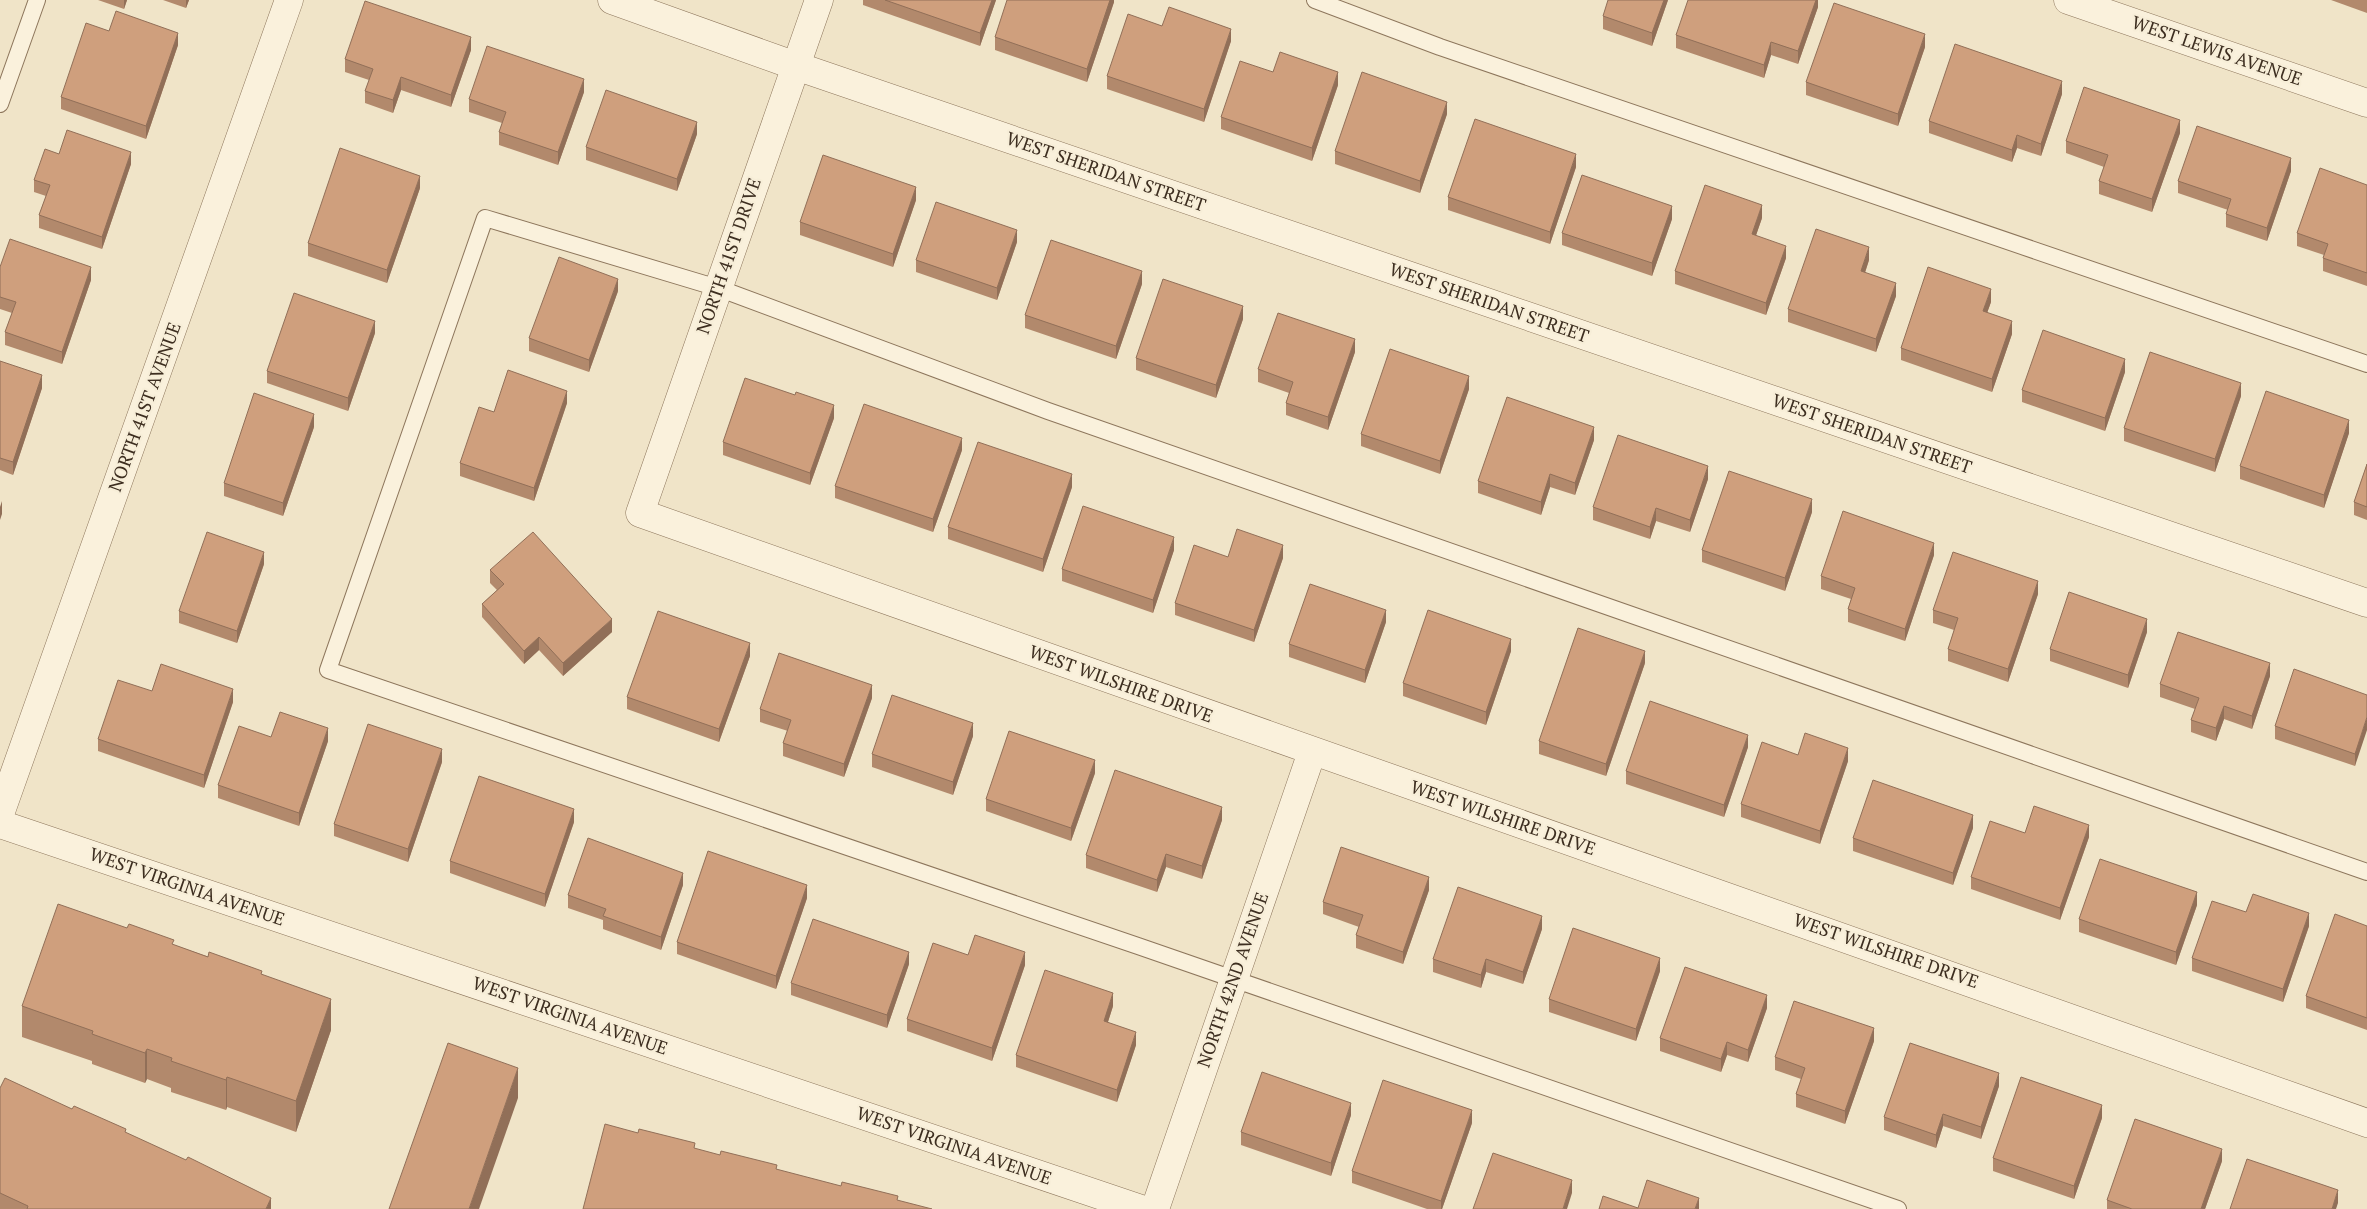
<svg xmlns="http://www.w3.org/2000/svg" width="2367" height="1209" viewBox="0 0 2367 1209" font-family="'PT Serif',serif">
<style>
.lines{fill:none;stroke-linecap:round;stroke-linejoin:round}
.lane-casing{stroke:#8d765c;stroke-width:18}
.street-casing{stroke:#8d765c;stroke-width:29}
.lane{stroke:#faf1dc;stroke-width:16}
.street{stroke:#faf1dc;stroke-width:28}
.wall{fill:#b2896c}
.shaded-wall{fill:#916f58}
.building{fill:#cf9f7d;stroke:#916f58}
.labels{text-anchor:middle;stroke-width:4.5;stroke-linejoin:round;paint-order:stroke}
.street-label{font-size:18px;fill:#3d2e20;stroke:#f7eed8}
</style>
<rect width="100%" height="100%" fill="#f0e4c8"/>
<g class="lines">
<g class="lane-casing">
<g id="lane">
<path d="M1315,0L1440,47L2367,364"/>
<path d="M0,104L37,0"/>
<path d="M1898,1209L1138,946L328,670L485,218L718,288L1048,411L2367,872"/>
</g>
</g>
<g class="street-casing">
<g id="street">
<path d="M612,0L796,66L2367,603"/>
<path d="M819,0L640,513C1215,717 1792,916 2367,1123"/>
<path d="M2068,0L2367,103"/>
<path d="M0,814L289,0"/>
<path d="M0,824L1141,1209"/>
<path d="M1155,1209L1312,752"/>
</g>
</g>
<use href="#lane" class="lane"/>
<use href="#street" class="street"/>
</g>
<g class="wall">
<path d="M98,0H127L124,9Z"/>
<path d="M163,0H189L186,8Z"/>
<path d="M863,0H996L980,46L863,5Z"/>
<path d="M1114,0V2L1087,82L995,50V37Z"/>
<path d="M1668,0L1652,46L1603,29V16Z"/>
<path d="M1818,0V7L1798,64L1771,55L1764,78L1676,48V35Z"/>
<path d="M2331,0H2367V13Z"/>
<path d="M1162,26L1231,41L1204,122L1107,89V76Z"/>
<path d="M109,31L178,45L146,139L61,109V97Z"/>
<path d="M1925,47L1898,126L1806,95V82Z"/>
<path d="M471,50L451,107L401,90L393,113L365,103V91L369,80L345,72V59Z"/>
<path d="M1338,85L1312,161L1221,129V117Z"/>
<path d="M584,92L558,165L499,145V132L502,123L469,112V99Z"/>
<path d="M2062,94L2041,156L2017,148L2012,162L1929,133V121Z"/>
<path d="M1447,114L1420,193L1335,164V151Z"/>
<path d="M2180,133L2152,212L2099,194V181L2104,167L2066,153V141Z"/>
<path d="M697,134L677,191L586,160V147Z"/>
<path d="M59,154L131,164L102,249L39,228V215L46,196L34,192V180Z"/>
<path d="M1576,167L1550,244L1448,210V197Z"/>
<path d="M2291,171L2267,241L2226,227V214L2228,210L2178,193V181Z"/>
<path d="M2367,185V286L2323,271V258L2324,255L2297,246V233Z"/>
<path d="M420,188L387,283L308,256V243Z"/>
<path d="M916,200L893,267L800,235V222Z"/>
<path d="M1762,218L1756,235L1786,258L1766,315L1675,284V271Z"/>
<path d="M1672,219L1652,276L1562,245V233Z"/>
<path d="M1017,242L997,300L916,272V260Z"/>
<path d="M1869,260L1865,273L1896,296L1876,352L1788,322V309Z"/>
<path d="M0,267L91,280L62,364L5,345V332L12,313L0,309Z"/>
<path d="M1142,284L1116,359L1025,328V315Z"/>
<path d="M618,291L589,372L529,351V338Z"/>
<path d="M1991,302L1987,313L2012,334L1992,392L1901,360V348Z"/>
<path d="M1243,319L1216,398L1136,370V358Z"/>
<path d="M375,333L348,411L267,383V371Z"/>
<path d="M1355,352L1328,430L1286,415V403L1289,393L1258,382V369Z"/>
<path d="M0,361L42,388L13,475L0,470Z"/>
<path d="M2125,372L2105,431L2022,402V390Z"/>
<path d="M1469,389L1440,474L1361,446V434Z"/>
<path d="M2241,396L2215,472L2124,441V428Z"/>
<path d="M567,403L534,501L460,476V463L494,412Z"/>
<path d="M834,418L810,485L723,455V442Z"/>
<path d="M314,427L283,516L224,496V483Z"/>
<path d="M2349,433L2324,508L2240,479V466Z"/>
<path d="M1594,440L1575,495L1550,487L1541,515L1478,493V481Z"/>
<path d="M962,450L933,532L835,498V486Z"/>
<path d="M2367,464V520L2354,515V502Z"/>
<path d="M1708,479L1690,532L1656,521L1650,539L1593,520V507Z"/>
<path d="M1072,487L1043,572L948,539V527Z"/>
<path d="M1812,512L1785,591L1702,562V550Z"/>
<path d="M1174,550L1153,613L1062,581V569Z"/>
<path d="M1934,555L1905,641L1848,622V609L1851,599L1821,589V576Z"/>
<path d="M1228,557L1283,558L1254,642L1175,615V603Z"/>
<path d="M264,564L237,643L179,623V611Z"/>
<path d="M490,570L612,632L563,676L539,650L524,664L482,617V604L497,590L490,583Z"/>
<path d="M2038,594L2008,682L1948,661V649L1954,630L1933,623V610Z"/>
<path d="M1386,622L1365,683L1289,657V644Z"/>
<path d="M2147,632L2128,688L2050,661V649Z"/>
<path d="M1511,651L1486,725L1403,696V683Z"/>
<path d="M750,656L719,742L627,709V697Z"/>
<path d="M1645,663L1606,776L1539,754V741Z"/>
<path d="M2270,676L2252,729L2224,719L2216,741L2191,732V720L2195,709L2160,697V684Z"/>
<path d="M152,691L233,702L204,788L98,751V739Z"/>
<path d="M2367,695L2355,766L2275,739V726Z"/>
<path d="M872,698L844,777L783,756V743L788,731L760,722V709Z"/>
<path d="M973,736L953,795L872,767V754Z"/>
<path d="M271,737L328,741L299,826L218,798V785Z"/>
<path d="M1748,747L1724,817L1626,784V771Z"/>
<path d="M1798,755L1848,761L1820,844L1741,817V804Z"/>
<path d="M442,762L408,862L334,836V824Z"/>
<path d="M1095,773L1071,841L986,811V799Z"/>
<path d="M1222,820L1202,879L1166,867L1157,892L1086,868V855Z"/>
<path d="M574,822L545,907L450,873V861Z"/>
<path d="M1973,828L1953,885L1853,851V838Z"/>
<path d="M2025,833L2089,837L2060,920L1971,889V877Z"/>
<path d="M683,885L661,950L603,929V920L568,908V895Z"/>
<path d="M1429,890L1403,964L1356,948V935L1359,927L1323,914V902Z"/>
<path d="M807,898L776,989L677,954V942Z"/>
<path d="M2197,905L2176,965L2079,932V919Z"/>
<path d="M2246,912L2309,926L2283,1002L2192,971V958Z"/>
<path d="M2367,926V1030L2306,1008V996Z"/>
<path d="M1542,929L1523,984L1486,972L1481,988L1433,972V959Z"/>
<path d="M174,945L262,975L331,1030L296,1132L227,1107L226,1110L171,1092V1088L147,1079L145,1083L92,1064V1061L22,1037V1006Z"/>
<path d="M968,955L1025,965L992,1061L907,1031V1019Z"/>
<path d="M909,964L887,1028L791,995V983Z"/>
<path d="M1660,971L1636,1041L1549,1012V999Z"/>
<path d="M1113,1006L1108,1022L1136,1045L1117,1102L1016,1067V1055Z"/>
<path d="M1767,1008L1748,1062L1727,1055L1721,1072L1660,1051V1038Z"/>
<path d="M1874,1041L1845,1124L1796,1107V1094L1801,1079L1775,1070V1057Z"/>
<path d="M1999,1086L1981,1139L1943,1126L1936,1148L1884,1130V1117Z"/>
<path d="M0,1088L126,1133L271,1209H0Z"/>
<path d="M1351,1115L1331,1176L1241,1145V1132Z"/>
<path d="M2102,1118L2074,1199L1993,1171V1158Z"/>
<path d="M1472,1123L1442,1209H1427L1352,1183V1171Z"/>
<path d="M2222,1161L2205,1209H2107V1200Z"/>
</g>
<g class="shaded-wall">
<path d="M124,0H127L124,9Z"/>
<path d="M186,0H189L186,8Z"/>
<path d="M992,0H996L980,46V33Z"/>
<path d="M1110,0H1114V2L1087,82V69Z"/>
<path d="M1664,0H1668L1652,46V33Z"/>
<path d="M1816,0H1818V7L1798,64V51Z"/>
<path d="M1231,29V41L1204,122V109Z"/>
<path d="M178,33V45L146,139V126Z"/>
<path d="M1925,34V47L1898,126V114Z"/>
<path d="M471,37V50L451,107V95Z"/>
<path d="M1771,42V55L1764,78V65Z"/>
<path d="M1338,72V85L1312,161V148Z"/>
<path d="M401,77V90L393,113V100Z"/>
<path d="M584,79V92L558,165V152Z"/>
<path d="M2062,81V94L2041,156V144Z"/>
<path d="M1447,102V114L1420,193V181Z"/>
<path d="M2180,120V133L2152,212V199Z"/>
<path d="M697,122V134L677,191V179Z"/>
<path d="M2017,135V148L2012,162V150Z"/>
<path d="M131,152V164L102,249V237Z"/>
<path d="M1576,154V167L1550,244V232Z"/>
<path d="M2291,158V171L2267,241V228Z"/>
<path d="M420,176V188L387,283V270Z"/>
<path d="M916,187V200L893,267V254Z"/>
<path d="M1762,205V218L1752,247V234Z"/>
<path d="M1672,206V219L1652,276V263Z"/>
<path d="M1017,230V242L997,300V288Z"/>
<path d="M1786,246V258L1766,315V303Z"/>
<path d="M1869,247V260L1861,284V271Z"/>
<path d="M91,267V280L62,364V352Z"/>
<path d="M1142,271V284L1116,359V346Z"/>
<path d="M618,279V291L589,372V360Z"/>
<path d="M1896,283V296L1876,352V339Z"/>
<path d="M1991,289V302L1983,324V311Z"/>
<path d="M1243,306V319L1216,398V385Z"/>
<path d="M375,321V333L348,411V398Z"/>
<path d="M2012,321V334L1992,392V379Z"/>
<path d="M1355,339V352L1328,430V417Z"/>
<path d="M2125,359V372L2105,431V418Z"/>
<path d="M42,375V388L13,475V462Z"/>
<path d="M1469,376V389L1440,474V461Z"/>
<path d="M2241,383V396L2215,472V459Z"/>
<path d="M567,391V403L534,501V488Z"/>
<path d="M834,405V418L810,485V473Z"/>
<path d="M314,414V427L283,516V503Z"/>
<path d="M2349,420V433L2324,508V495Z"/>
<path d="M1594,427V440L1575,495V483Z"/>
<path d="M962,438V450L933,532V519Z"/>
<path d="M1708,466V479L1690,532V520Z"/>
<path d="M1072,474V487L1043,572V559Z"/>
<path d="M1550,474V487L1541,515V502Z"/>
<path d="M1812,499V512L1785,591V578Z"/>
<path d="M2,501V514L0,520V507Z"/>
<path d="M1656,508V521L1650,539V527Z"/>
<path d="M1174,537V550L1153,613V600Z"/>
<path d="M1934,543V555L1905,641V629Z"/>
<path d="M1283,545V558L1254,642V630Z"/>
<path d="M264,552V564L237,643V631Z"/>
<path d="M2038,581V594L2008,682V669Z"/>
<path d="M1386,610V622L1365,683V670Z"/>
<path d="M612,619V632L563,676V663Z"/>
<path d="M2147,619V632L2128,688V675Z"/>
<path d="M539,637V650L524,664V651Z"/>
<path d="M1511,639V651L1486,725V712Z"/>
<path d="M750,643V656L719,742V729Z"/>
<path d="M1645,651V663L1606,776V764Z"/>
<path d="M2270,663V676L2252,729V716Z"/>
<path d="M872,685V698L844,777V764Z"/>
<path d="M233,689V702L204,788V775Z"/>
<path d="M2224,706V719L2216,741V728Z"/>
<path d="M2367,717V730L2355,766V754Z"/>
<path d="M973,723V736L953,795V782Z"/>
<path d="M328,728V741L299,826V813Z"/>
<path d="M1748,735V747L1724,817V805Z"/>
<path d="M1848,748V761L1820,844V831Z"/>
<path d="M442,749V762L408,862V849Z"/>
<path d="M1095,760V773L1071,841V828Z"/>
<path d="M1222,807V820L1202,879V866Z"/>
<path d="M574,809V822L545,907V894Z"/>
<path d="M1973,815V828L1953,885V873Z"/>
<path d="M2089,825V837L2060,920V908Z"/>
<path d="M1166,854V867L1157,892V880Z"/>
<path d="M683,873V885L661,950V937Z"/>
<path d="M1429,877V890L1403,964V952Z"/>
<path d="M807,885V898L776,989V976Z"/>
<path d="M2197,892V905L2176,965V952Z"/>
<path d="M2309,913V926L2283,1002V989Z"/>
<path d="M1542,916V929L1523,984V972Z"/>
<path d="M909,952V964L887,1028V1015Z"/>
<path d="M1025,952V965L992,1061V1048Z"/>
<path d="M1660,958V971L1636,1041V1029Z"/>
<path d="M1486,959V972L1481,988V975Z"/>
<path d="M1113,993V1006L1104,1034V1021Z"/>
<path d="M1767,995V1008L1748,1062V1050Z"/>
<path d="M331,999V1030L296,1132V1101Z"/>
<path d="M1874,1028V1041L1845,1124V1111Z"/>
<path d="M1136,1032V1045L1117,1102V1090Z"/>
<path d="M1727,1042V1055L1721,1072V1059Z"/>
<path d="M147,1049V1079L145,1083V1053Z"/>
<path d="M518,1068V1098L479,1209H469Z"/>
<path d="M1999,1073V1086L1981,1139V1127Z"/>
<path d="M227,1077V1107L226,1110V1080Z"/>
<path d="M1351,1103V1115L1331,1176V1163Z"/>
<path d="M2102,1105V1118L2074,1199V1186Z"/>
<path d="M1472,1110V1123L1442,1209H1441V1201Z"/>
<path d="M1943,1114V1126L1936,1148V1135Z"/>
<path d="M2222,1149V1161L2205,1209H2201Z"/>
<path d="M1572,1180V1193L1567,1209H1563Z"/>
<path d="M2338,1190V1203L2336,1209H2332Z"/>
<path d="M271,1198V1209H266Z"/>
<path d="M1699,1198V1209H1695Z"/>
</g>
<g class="building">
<path d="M885,0H992L980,33Z"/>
<path d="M1007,0H1110L1087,69L995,37Z"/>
<path d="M1608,0H1664L1652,33L1603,16Z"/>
<path d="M1688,0H1816L1798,51L1771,42L1764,65L1676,35Z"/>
<path d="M365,1L471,37L451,95L401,77L393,100L365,91L373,69L345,59Z"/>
<path d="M1834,3L1925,34L1898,114L1806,82Z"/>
<path d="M1169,7L1231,29L1204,109L1107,76L1128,14L1162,26Z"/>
<path d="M116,11L178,33L146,126L61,97L86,23L109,31Z"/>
<path d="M1955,44L2062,81L2041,144L2017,135L2012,150L1929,121Z"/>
<path d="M487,46L584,79L558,152L499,132L506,112L469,99Z"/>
<path d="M1280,52L1338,72L1312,148L1221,117L1240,61L1273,72Z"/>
<path d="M1362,72L1447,102L1420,181L1335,151Z"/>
<path d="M2084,87L2180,120L2152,199L2099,181L2108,155L2066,141Z"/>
<path d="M606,90L697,122L677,179L586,147Z"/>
<path d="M1475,119L1576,154L1550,232L1448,197Z"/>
<path d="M2197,126L2291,158L2267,228L2226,214L2231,199L2178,181Z"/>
<path d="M67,130L131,152L102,237L39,215L50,185L34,180L45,149L59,154Z"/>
<path d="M340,148L420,176L387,270L308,243Z"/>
<path d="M823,155L916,187L893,254L800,222Z"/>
<path d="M2320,168L2367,185V273L2323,258L2328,244L2297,233Z"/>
<path d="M1582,175L1672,206L1652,263L1562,233Z"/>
<path d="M1705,185L1762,205L1752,234L1786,246L1766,303L1675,271Z"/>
<path d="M936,202L1017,230L997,288L916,260Z"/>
<path d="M1816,229L1869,247L1861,271L1896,283L1876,339L1788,309Z"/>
<path d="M10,239L91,267L62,352L5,332L16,302L0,297V267Z"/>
<path d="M1051,240L1142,271L1116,346L1025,315Z"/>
<path d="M559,257L618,279L589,360L529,338Z"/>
<path d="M1928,267L1991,289L1983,311L2012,321L1992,379L1901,348Z"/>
<path d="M1163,279L1243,306L1216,385L1136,358Z"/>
<path d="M294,293L375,321L348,398L267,371Z"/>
<path d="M1278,313L1355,339L1328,417L1286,403L1293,382L1258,369Z"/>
<path d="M2043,330L2125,359L2105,418L2022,390Z"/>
<path d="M1390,349L1469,376L1440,461L1361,434Z"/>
<path d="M2150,352L2241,383L2215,459L2124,428Z"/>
<path d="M0,361L42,375L13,462L0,458Z"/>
<path d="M508,370L567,391L534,488L460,463L479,407L494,412Z"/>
<path d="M745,378L795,395L796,392L834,405L810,473L723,442Z"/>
<path d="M2266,391L2349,420L2324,495L2240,466Z"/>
<path d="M254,393L314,414L283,503L224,483Z"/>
<path d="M1507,397L1594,427L1575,483L1550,474L1541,502L1478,481Z"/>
<path d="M864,404L962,438L933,519L835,486Z"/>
<path d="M1618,435L1708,466L1690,520L1656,508L1650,527L1593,507Z"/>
<path d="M978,442L1072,474L1043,559L948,527Z"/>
<path d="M2367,464V507L2354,502Z"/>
<path d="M1729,471L1812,499L1785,578L1702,550Z"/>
<path d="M1083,506L1174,537L1153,600L1062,569Z"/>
<path d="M1843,511L1934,543L1905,629L1848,609L1855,588L1821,576Z"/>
<path d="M1237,529L1283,545L1254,630L1175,603L1194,545L1228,557Z"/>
<path d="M207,532L264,552L237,631L179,611Z"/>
<path d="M533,532L612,619L563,663L539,637L524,651L482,604L504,584L490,570Z"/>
<path d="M1953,552L2038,581L2008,669L1948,649L1958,618L1933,610Z"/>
<path d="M1310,584L1386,610L1365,670L1289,644Z"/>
<path d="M2069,592L2147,619L2128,675L2050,649Z"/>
<path d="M1428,610L1511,639L1486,712L1403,683Z"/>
<path d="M658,611L750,643L719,729L627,697Z"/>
<path d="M1578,628L1645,651L1606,764L1539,741Z"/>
<path d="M2178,632L2270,663L2252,716L2224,706L2216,728L2191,720L2199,698L2160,684Z"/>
<path d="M779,653L872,685L844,764L783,743L791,720L760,709Z"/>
<path d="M161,664L233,689L204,775L98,739L118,680L152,691Z"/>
<path d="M2294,669L2367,695V717L2355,754L2275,726Z"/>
<path d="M892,695L973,723L953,782L872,754Z"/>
<path d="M1650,701L1748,735L1724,805L1626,771Z"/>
<path d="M280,712L328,728L299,813L218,785L239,726L271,737Z"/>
<path d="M368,724L442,749L408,849L334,824Z"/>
<path d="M1009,731L1095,760L1071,828L986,799Z"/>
<path d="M1805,733L1848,748L1820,831L1741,804L1762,742L1798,755Z"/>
<path d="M1115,770L1222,807L1202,866L1166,854L1157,880L1086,855Z"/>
<path d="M479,776L574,809L545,894L450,861Z"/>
<path d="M1873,780L1973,815L1953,873L1853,838Z"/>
<path d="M2034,806L2089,825L2060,908L1971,877L1990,821L2025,833Z"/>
<path d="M588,838L683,873L661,937L603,916L606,909L568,895Z"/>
<path d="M1341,847L1429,877L1403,952L1356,935L1363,915L1323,902Z"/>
<path d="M708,851L807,885L776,976L677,942Z"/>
<path d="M2100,859L2197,892L2176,952L2079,919Z"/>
<path d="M1458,887L1542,916L1523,972L1486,959L1481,975L1433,959Z"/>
<path d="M2253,894L2309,913L2283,989L2192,958L2212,901L2246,912Z"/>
<path d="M58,904L127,928L129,924L174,940L172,944L208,957L209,952L262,971L261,974L331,999L296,1101L227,1077L226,1080L171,1061L172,1058L147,1049L145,1053L92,1034L93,1031L22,1006Z"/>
<path d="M2335,914L2367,926V1018L2306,996Z"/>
<path d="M813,919L909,952L887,1015L791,983Z"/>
<path d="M1573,928L1660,958L1636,1029L1549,999Z"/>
<path d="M975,935L1025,952L992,1048L907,1019L933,943L968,955Z"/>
<path d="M1685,967L1767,995L1748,1050L1727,1042L1721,1059L1660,1038Z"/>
<path d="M1045,970L1113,993L1104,1021L1136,1032L1117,1090L1016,1055Z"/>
<path d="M1794,1001L1874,1028L1845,1111L1796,1094L1805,1068L1775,1057Z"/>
<path d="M448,1043L518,1068L469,1209H389Z"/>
<path d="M1910,1043L1999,1073L1981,1127L1943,1114L1936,1135L1884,1117Z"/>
<path d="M1262,1072L1351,1103L1331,1163L1241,1132Z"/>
<path d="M2021,1077L2102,1105L2074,1186L1993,1158Z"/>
<path d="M5,1078L72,1109L74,1106L126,1129L125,1132L186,1160L188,1157L271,1198L266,1209H27L28,1206L0,1193V1088Z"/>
<path d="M1383,1080L1472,1110L1441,1201L1352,1171Z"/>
<path d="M2135,1119L2222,1149L2201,1209H2132L2107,1200Z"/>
<path d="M605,1124L638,1133L639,1129L695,1143L694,1148L720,1155L721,1151L777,1165L776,1169L841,1186L842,1182L898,1196L897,1200L932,1209H583Z"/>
<path d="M1493,1153L1572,1180L1563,1209H1473Z"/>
<path d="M2247,1159L2338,1190L2332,1209H2230Z"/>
<path d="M1647,1180L1699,1198L1695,1209H1599L1603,1196L1638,1208Z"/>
</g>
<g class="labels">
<g class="street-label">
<text transform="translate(2217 51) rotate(19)" y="6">WEST LEWIS AVENUE</text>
<text transform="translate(1106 172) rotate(19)" y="6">WEST SHERIDAN STREET</text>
<text transform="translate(729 256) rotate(-71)" y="6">NORTH 41ST DRIVE</text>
<text transform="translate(1489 303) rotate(19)" y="6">WEST SHERIDAN STREET</text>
<text transform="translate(145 407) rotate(-70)" y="6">NORTH 41ST AVENUE</text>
<text transform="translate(1872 434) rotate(19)" y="6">WEST SHERIDAN STREET</text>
<text transform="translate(1121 684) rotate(20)" y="6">WEST WILSHIRE DRIVE</text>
<text transform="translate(1503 818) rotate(19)" y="6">WEST WILSHIRE DRIVE</text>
<text transform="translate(187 887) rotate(19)" y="6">WEST VIRGINIA AVENUE</text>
<text transform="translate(1886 951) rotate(19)" y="6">WEST WILSHIRE DRIVE</text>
<text transform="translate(1233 980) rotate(-71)" y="6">NORTH 42ND AVENUE</text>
<text transform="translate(570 1016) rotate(19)" y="6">WEST VIRGINIA AVENUE</text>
<text transform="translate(954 1146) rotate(19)" y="6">WEST VIRGINIA AVENUE</text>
</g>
</g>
</svg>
